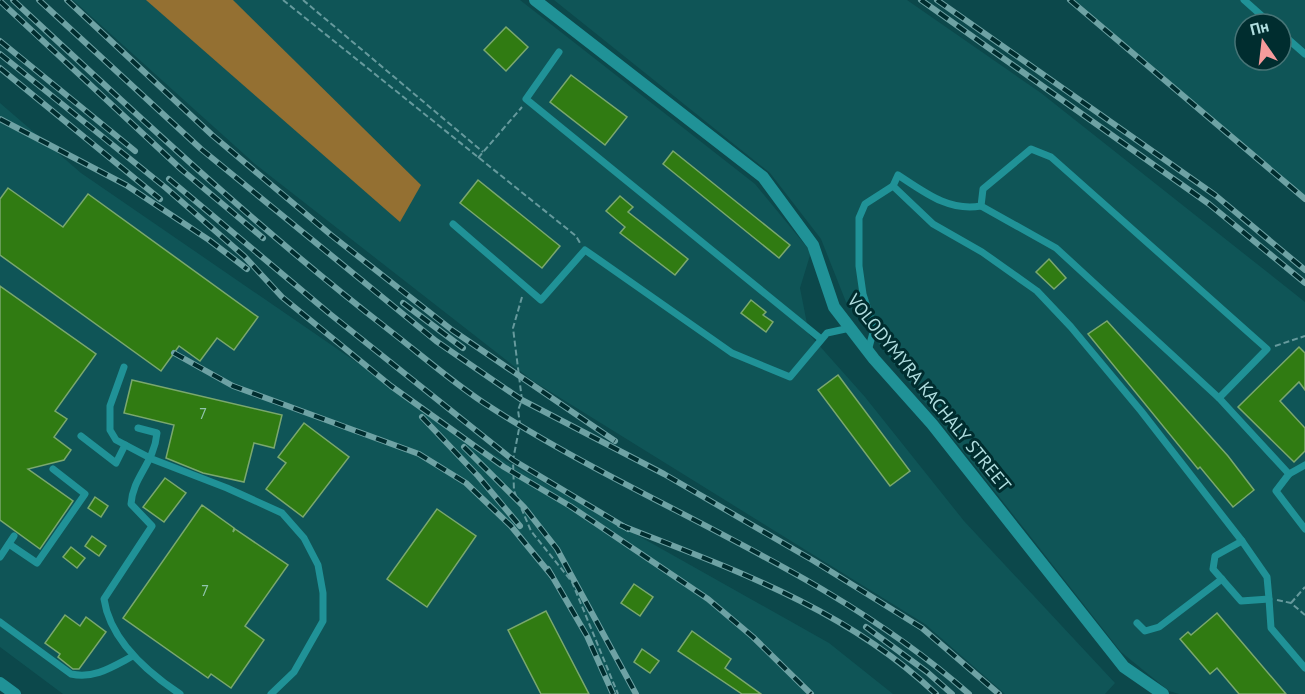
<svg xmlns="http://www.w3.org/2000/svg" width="1305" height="694" viewBox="0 0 1305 694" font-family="'PT Sans',sans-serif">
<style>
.built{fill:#0f5557;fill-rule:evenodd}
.forest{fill:#947032}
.building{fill:#307b12;stroke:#7aa86e;stroke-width:1.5}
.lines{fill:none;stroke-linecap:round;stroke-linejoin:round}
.path{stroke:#669a9d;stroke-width:2;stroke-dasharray:6 3;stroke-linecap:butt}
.lane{stroke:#209297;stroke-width:7}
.street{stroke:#209297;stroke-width:12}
.rail-casing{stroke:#6ea2a4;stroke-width:6}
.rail{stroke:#002d2f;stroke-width:4;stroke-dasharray:11;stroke-linecap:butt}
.labels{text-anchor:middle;stroke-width:6;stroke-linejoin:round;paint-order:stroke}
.number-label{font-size:15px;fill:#90c5ac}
.street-label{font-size:18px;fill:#b0dee0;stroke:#002d2f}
</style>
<rect width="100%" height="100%" fill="#0c484b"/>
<g class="built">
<path d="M73,0H520L755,184L811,252L800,288L809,334L865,397L964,521L1115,683L1105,694H1005L925,624L533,381L255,164Z"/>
<path d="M554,0H907L1041,93L1305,302V694H1179L1169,691L1121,652L846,302L821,239L770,173Z"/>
<path d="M1075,0H1305V198L1190,101ZM1245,24H1281V60H1245Z"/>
<path d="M0,103L81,173L477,445L829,643L893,694H63L0,647Z"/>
</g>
<path class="forest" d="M146,0H233L421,185L400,222Z"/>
<g class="building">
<path d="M506,27L528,47L506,71L484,50Z"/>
<path d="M571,75L627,117L605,145L550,102Z"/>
<path d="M673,151L790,245L779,258L663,164Z"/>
<path d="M478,180L560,246L542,268L460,203Z"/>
<path d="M8,188L63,227L88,194L258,317L234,350L217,338L200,361L179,346L161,371L0,255V199Z"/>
<path d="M620,196L633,207L628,212L688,259L675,275L620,233L625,227L606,211Z"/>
<path d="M1049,259L1066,278L1054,289L1036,272Z"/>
<path d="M0,286L96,354L55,411L67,419L54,437L71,450L64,460L28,469L73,501L40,549L0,520Z"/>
<path d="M751,300L766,312L763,315L773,322L766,332L741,313Z"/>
<path d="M1107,321L1228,456L1254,490L1233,507L1200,467L1198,469L1088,334Z"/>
<path d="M1299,347L1305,353V390L1299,382L1280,401L1305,428V451L1294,462L1238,407Z"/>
<path d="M838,375L910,471L890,486L818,390Z"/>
<path d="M132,380L282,415L274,448L254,443L244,482L203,473L166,458L174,425L124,413Z"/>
<path d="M304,423L349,457L303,517L266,489L286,463L278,457Z"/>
<path d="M165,478L186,493L164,522L143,507Z"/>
<path d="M95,497L108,506L101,517L88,508Z"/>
<path d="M202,505L234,528L233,532L235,529L288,565L245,626L264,640L231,688L211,674L208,678L123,618Z"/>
<path d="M437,509L476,536L427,607L387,579Z"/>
<path d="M92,536L106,546L99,556L85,546Z"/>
<path d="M71,547L85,558L77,568L63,557Z"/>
<path d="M634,584L653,597L640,616L621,603Z"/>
<path d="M546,611L589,694H541L508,630Z"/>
<path d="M1217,613L1286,694H1239L1217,668L1210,674L1180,639L1188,632L1191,635Z"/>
<path d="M65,615L80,626L86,617L106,632L79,669H73L58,657L60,654L45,643Z"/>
<path d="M692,631L731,659L725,668L761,694H742L678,651Z"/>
<path d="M642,649L659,661L650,673L634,662Z"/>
</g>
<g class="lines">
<g class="path">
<path d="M283,0L576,236L580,243"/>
<path d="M303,0L483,152"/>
<path d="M478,158L522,107"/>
<path d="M522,297L513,328L522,400L518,410L520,424L513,460L514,491L531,531L572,582L618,694"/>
<path d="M1275,346L1305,336"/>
<path d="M1277,600L1291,603L1305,615"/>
<path d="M1291,603L1305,587"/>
</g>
<g class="lane">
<path d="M1244,0L1271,24"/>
<path d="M1281,33L1305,54"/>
<path d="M559,52L526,99L821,339"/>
<path d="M893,186L933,224L982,252L1037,291L1071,327L1141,411L1242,541L1267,577L1269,599"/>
<path d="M981,206L1056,248L1219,398"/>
<path d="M453,224L541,300L585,250L732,353L790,377L827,333L850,328"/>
<path d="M868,351L874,329L863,294L859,266V218L865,204L893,186L898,175C924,192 949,212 981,206L983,189L1031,149L1051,157L1267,349L1219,398L1289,474L1276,491L1305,529"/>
<path d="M124,367L110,406V430L116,440L152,459L227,488L282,513L304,538L318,565L323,593V621L294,672L271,694"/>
<path d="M138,428L157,433C154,464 133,476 131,504L152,526L104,599C110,640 147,672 180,694"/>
<path d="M81,436L116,463L125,445"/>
<path d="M1289,474L1305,465"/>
<path d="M1242,541L1215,556L1213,569L1241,601L1269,599L1271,628L1305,668"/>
<path d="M9,544L37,563L85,494L53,469"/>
<path d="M0,557L14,536"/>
<path d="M0,622L71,674C95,679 112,667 133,656"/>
<path d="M1137,623L1145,631L1159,627L1222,579"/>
</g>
<g class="street">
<path d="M535,0L763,177L813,245L834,307L874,359L932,424L1124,667L1163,694"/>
<path d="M0,683L15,694"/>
</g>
<g class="rail-casing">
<g id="rail">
<path d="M13,0C135,113 257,228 389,330C420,354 451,381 484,403C642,506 826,567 969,694"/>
<path d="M39,0L201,149L436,341L522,400L664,474L814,561L922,628L999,694"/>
<path d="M67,0L212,135L331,235L452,330L615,441"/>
<path d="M921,0L1209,204L1305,283"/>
<path d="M937,0L1215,195L1305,270"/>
<path d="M1070,0L1305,199"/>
<path d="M0,1L182,170L263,238"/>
<path d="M0,41L135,151"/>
<path d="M0,54L166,188L244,256L282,297L391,386L504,467L570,506L708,599L753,637L811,694"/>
<path d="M0,68L160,199"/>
<path d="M0,119L126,185L209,240L247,269"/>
<path d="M169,179L330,314L513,460L628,529"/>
<path d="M403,303L463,348"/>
<path d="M174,353L233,386L419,454L466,483L511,526L552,576"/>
<path d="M422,417L478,476L520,526"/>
<path d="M464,447L524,507L557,549L636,694"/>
<path d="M620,525C732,569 847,609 936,694"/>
<path d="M548,569L587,636L613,694"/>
<path d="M866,627L927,672L952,694"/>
</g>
</g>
<use href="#rail" class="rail"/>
</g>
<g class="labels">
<g class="number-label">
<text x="203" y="419">7</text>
<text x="205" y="596">7</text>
</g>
<g class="street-label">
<text transform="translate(929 393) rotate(51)" y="6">VOLODYMYRA KACHALY STREET</text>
</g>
</g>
<g transform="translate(1263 42) rotate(346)"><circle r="28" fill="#002d2f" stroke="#467476" stroke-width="1.5"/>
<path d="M0-4.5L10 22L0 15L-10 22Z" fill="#f59b9c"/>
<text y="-9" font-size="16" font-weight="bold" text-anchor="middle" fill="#b0dee0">Пн</text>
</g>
</svg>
